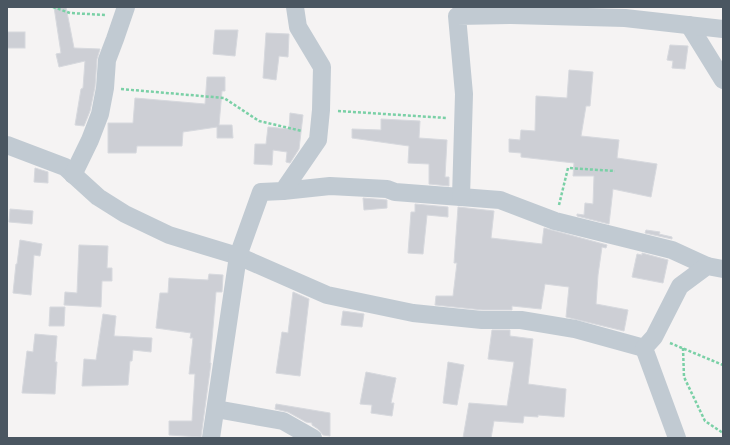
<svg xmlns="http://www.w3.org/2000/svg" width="730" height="445" viewBox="0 0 730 445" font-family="Roboto,sans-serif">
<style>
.building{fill:#cdcfd5;stroke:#d7d9de}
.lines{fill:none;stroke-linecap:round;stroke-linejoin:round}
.path{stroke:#7ad0a6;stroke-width:2.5;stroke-dasharray:3 2;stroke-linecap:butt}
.street{stroke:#c1cad2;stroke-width:18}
</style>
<rect width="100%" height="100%" fill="#f5f3f3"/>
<g class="building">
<path d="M54,7H66L74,48L100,49L97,59L95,87L90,111L84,126L75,125L81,89L83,88L85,61L59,67L56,54L61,53Z"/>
<path d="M215,30H238L235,56L213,54Z"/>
<rect x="7" y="32" width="18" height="16"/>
<path d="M266,33L289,34L288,57L279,56L276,80L263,78Z"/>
<path d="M670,45L688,46L685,69L672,68L673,61L667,60Z"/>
<path d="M569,70L593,72L590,106H586L581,136L619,140L617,158L657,164L651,197L613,189L609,224L577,216V214L584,215L585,203L593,204L594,176H573L574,163L521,157V153L509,152V139L520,140L521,130L535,131L536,96L567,98Z"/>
<path d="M207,77H225V91H222L219,125H232L233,138H217V127L183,132L182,146H137L136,153H108V123H133L135,98L205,104Z"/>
<path d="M290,113L303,115L299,149L290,163L286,162L287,152L273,150L272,165L254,164L255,144H266L268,127L289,129Z"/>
<path d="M381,119L420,121L419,138L447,140L445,177H449V186L429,184V164L408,163L409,146L352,138V129L381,130Z"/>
<path d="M35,168L48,172V183L34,182Z"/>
<path d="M363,198L387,200V208L364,210Z"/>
<path d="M415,204L448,207V217L427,215L423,254L408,253L411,212H415Z"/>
<path d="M458,207L494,211L491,238L542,244L544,228L607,245L606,248L602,247L598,275L596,304L628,310L624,331L566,317L569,287L545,284L541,309L512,306V310H483L435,305L436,296H453L457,263H454Z"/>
<path d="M10,209L33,211L32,224L9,222Z"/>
<path d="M646,230L660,232L659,234L672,237V239L645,233Z"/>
<path d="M20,240L42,244L40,256L34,255L31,295L13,293L16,264H17Z"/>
<path d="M79,245L108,246L107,268H112V281H102L101,307L64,305L65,292L77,293Z"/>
<path d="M642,253L668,260L663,283L632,277L637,254L642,255Z"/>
<path d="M209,274L223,275L222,292H216L210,363H211L201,437L169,435V421H192L195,374H189L193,338H190L191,333L156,328L160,293H168L169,278L208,280Z"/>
<path d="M293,292L309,299L300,376L276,373L282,332L288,333Z"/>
<path d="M50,307H65L64,326H49Z"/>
<path d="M343,311L364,314L362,327L341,325Z"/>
<path d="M103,314L116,316L114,336L152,338L151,352L133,350L132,361H130L128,385L82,386L84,359L96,360Z"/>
<path d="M492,330H510V336L533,339L528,384L566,389L564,417L538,415V417L524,416L523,423L494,421L491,438H463L469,403L507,406L514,362L488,359Z"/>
<path d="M35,334L57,336L55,362H57L55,394L22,393L27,351L33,352Z"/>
<path d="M448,362L464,365L457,405L443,403Z"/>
<path d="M366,372L396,378L391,403H394L392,416L371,413L372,405L360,404Z"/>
<path d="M276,404L330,413V436L323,435L318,429L312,425V423L306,422L288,412L275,409Z"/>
</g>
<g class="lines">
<g class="path">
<path d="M53,7L70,13L106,15"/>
<path d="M121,89L224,98L259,121L302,131"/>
<path d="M338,111L447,118"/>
<path d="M559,205L568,168L615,171"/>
<path d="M670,343L723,365"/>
<path d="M683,348L684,377L705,421L723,433"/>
</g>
<g class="street">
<path d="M689,25L723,80"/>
<path d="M7,145L65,167L98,197L125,214L169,235L238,256L327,295L413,313L482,320H521L575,329L644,348"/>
<path d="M73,175L90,140L100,114L105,88L107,60L115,39L126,7"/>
<path d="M283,191L330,186L387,189L395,192L500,200L555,221L672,250L707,266"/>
<path d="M461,197L464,94L457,16L511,15L625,18L723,29"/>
<path d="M216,409L283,421L313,438"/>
<path d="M211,438L238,256L261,192L283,191L318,140L321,110L322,67L298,27L295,7"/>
<path d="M677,438L644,348L654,337L680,286L707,266L723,269"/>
</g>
</g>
<rect width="730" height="445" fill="none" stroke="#4a5661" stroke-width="16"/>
</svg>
